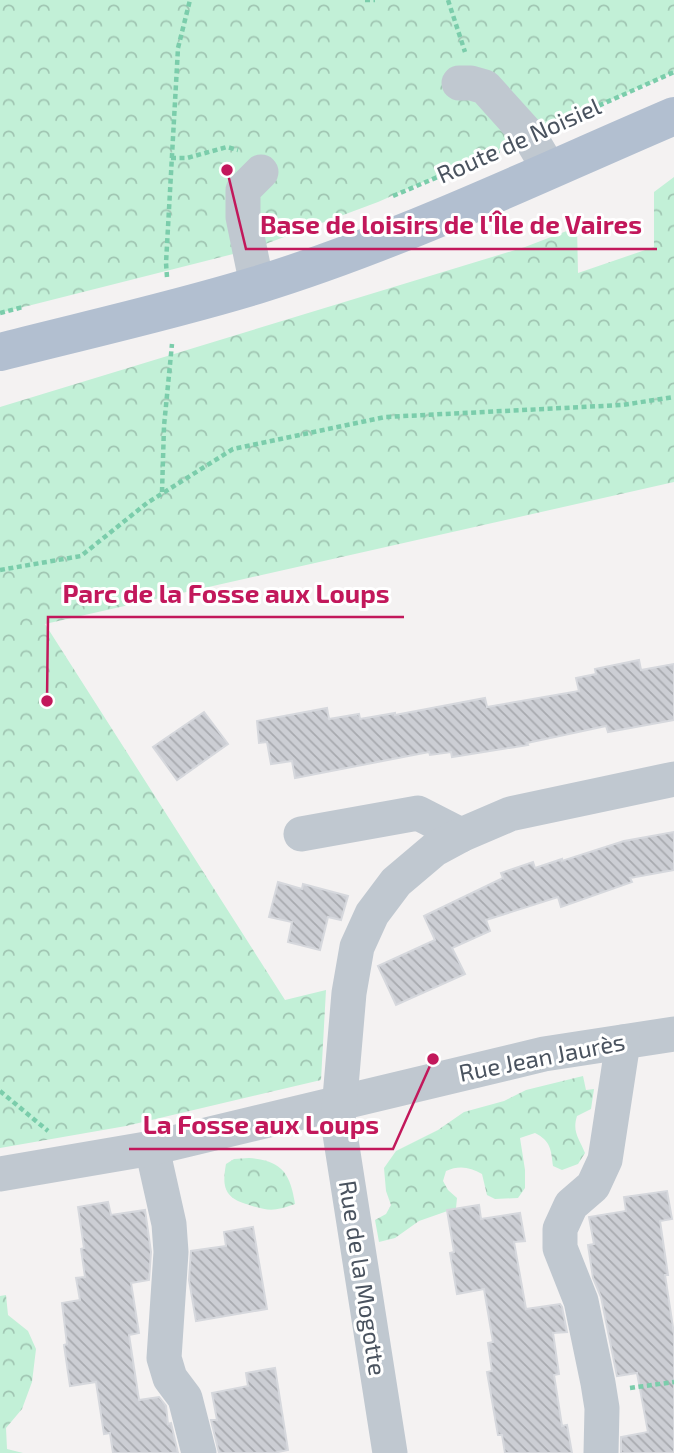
<svg xmlns="http://www.w3.org/2000/svg" width="674" height="1453" viewBox="0 0 674 1453" font-family="'Exo 2',sans-serif">
<style>
.forest{fill:url(#forest-crowns)}
.building{fill:url(#building-back-hatch);stroke:#d6d8dd;stroke-width:2}
.lines{fill:none;stroke-linecap:round;stroke-linejoin:round}
.path{stroke:#7bcdab;stroke-width:4.5;stroke-dasharray:5 3.5;stroke-linecap:butt}
.minor{stroke:#c0c8d0;stroke-width:35}
.major{stroke:#b2bfd0;stroke-width:38}
.labels{text-anchor:middle;stroke-width:6;stroke-linejoin:round;paint-order:stroke}
.street-label{font-size:24px;fill:#4a535f;stroke:#fff}
.leader{fill:none;stroke:#c2185b;stroke-width:2.5}
.callout-dot{fill:#c2185b;stroke:#fff;stroke-width:2.5}
.callout-label{font-size:26px;text-anchor:middle;font-weight:bold;fill:#c2185b;stroke:#fff;stroke-width:6;stroke-linejoin:round;paint-order:stroke}
</style>
<defs>
<pattern id="forest-crowns" width="20" height="18" patternUnits="userSpaceOnUse" patternTransform="scale(1.75)"><rect width="20" height="18" fill="#c2f0d7"/><path d="M2 6a3 3 0 1 1 6 0M12 15a3 3 0 1 1 6 0" fill="none" stroke="#a0c5b2"/></pattern>
<pattern id="building-back-hatch" width="6" height="6" patternUnits="userSpaceOnUse" patternTransform="scale(1.75)"><rect width="6" height="6" fill="#ccced4"/><path d="M-1 5l2 2M0 0l6 6M5-1l2 2" fill="none" stroke="#a8aaaf"/></pattern>
</defs>
<rect width="100%" height="100%" fill="#f4f2f2"/>
<g class="forest">
<path d="M0,0H674V72L378,202L249,250L0,313Z"/>
<path d="M674,177V482L45,624L285,1000L326,990L321,1080L126,1126L0,1148V407L525,247L577,227L578,273L654,247V192Z"/>
<path d="M583,1076L586,1090L594,1089L591,1109L577,1116C572,1132 579,1138 585,1153L578,1164L562,1170L553,1166C551,1150 551,1141 535,1133L520,1138L525,1170V1188L518,1198L495,1199L487,1195L482,1174C470,1167 459,1165 446,1171L443,1181L448,1190L457,1198L456,1208L419,1221L395,1238L379,1242L375,1220L386,1214L391,1205L386,1191L384,1168L396,1151L438,1130L464,1112L504,1101L526,1090Z"/>
<path d="M249,1158C282,1161 290,1173 295,1204C273,1212 268,1211 246,1204C224,1197 222,1186 226,1164L234,1159Z"/>
<path d="M6,1295L8,1315L28,1331L36,1349L32,1382L22,1409L6,1428L7,1449L23,1453H0V1296Z"/>
</g>
<g class="building">
<path d="M639,660L641,670L674,664V720L608,732L606,726L527,743L528,745L452,757L451,752L430,755L429,752L295,778L292,761L271,764L267,742L259,743L257,721L327,708L329,719L359,714L360,719L395,713V715L485,698L487,707L579,691L576,678L596,674L595,669Z"/>
<path d="M204,712L228,744L177,780L153,747Z"/>
<path d="M674,832V870L630,878L632,882L561,907L558,897L486,920L490,931L452,948L465,974L396,1005L378,966L435,940L424,916L503,878L501,873L533,862L535,868L562,859V861L624,841Z"/>
<path d="M278,882L302,889L303,884L348,896L341,920L328,917L320,950L288,942L292,922L269,917Z"/>
<path d="M667,1191L672,1219L660,1221L668,1275H665L674,1334V1453H621V1437L648,1432L637,1373L617,1376L601,1297L593,1278L588,1245L594,1244L589,1217L626,1211L624,1197Z"/>
<path d="M108,1202L111,1215L145,1210L151,1252L149,1280L131,1283L139,1333L129,1335L139,1400L159,1397L166,1406L168,1424L171,1423L178,1453H113L110,1433L104,1434L96,1382L70,1386L64,1345L67,1344L62,1303L80,1300L76,1278L85,1277L81,1249L84,1248L78,1207Z"/>
<path d="M479,1205L481,1219L520,1213L525,1241L514,1242L526,1309L560,1304L562,1307L567,1332L553,1333L559,1374L554,1375L562,1426L567,1425L572,1453H505L502,1435H498L487,1372L492,1371L488,1343L493,1342L484,1289L457,1294L450,1253L454,1252L447,1210Z"/>
<path d="M253,1227L267,1309L196,1321L189,1280L191,1251L226,1246L224,1232Z"/>
<path d="M275,1368L288,1450L273,1453H219L211,1420H217L212,1393L248,1386L246,1373Z"/>
</g>
<g class="lines">
<g class="path">
<path d="M365,0H375"/>
<path d="M448,0L465,52"/>
<path d="M560,123L674,72"/>
<path d="M171,158H187L227,147L238,150"/>
<path d="M393,196L501,150"/>
<path d="M167,277L166,263L178,48L190,0"/>
<path d="M0,313L23,307"/>
<path d="M162,492L164,426L172,344"/>
<path d="M0,570L81,556L147,503L233,449L385,417L622,405L674,397"/>
<path d="M0,1091L48,1131"/>
<path d="M630,1388L674,1382"/>
</g>
<g class="minor">
<path d="M459,83H471L485,87L530,137L549,169"/>
<path d="M257,285L243,217V190L261,172"/>
<path d="M301,834L418,813L461,835"/>
<path d="M152,1148L169,1224L171,1252L164,1358L170,1378L185,1398L199,1453"/>
<path d="M0,1174L152,1148L544,1054L674,1034"/>
<path d="M390,1453L338,1121L349,993L357,947L372,914L396,882L435,849L461,835L510,814L674,779"/>
<path d="M601,1453L602,1408L598,1383L581,1301L560,1248V1229L571,1205L593,1186L605,1160L623,1042"/>
</g>
<path class="major" d="M0,352C86,330 172,311 257,285C400,241 536,175 674,116"/>
</g>
<g class="labels">
<g class="street-label">
<text transform="translate(519 141) rotate(-24)" y="8">Route de Noisiel</text>
<text transform="translate(542 1058) rotate(-11)" y="8">Rue Jean Jaurès</text>
<text transform="translate(362 1278) rotate(81)" y="8">Rue de la Mogotte</text>
</g>
</g>
<path class="leader" d="M227 170L246 249H657M47 701L48 617H404M433 1059L393 1149H129"/>
<g class="callout-dot">
<circle cx="227" cy="170" r="7"/>
<circle cx="47" cy="701" r="7"/>
<circle cx="433" cy="1059" r="7"/>
</g>
<g class="callout-label">
<text x="451" y="234">Base de loisirs de l'Île de Vaires</text>
<text x="226" y="603">Parc de la Fosse aux Loups</text>
<text x="261" y="1134">La Fosse aux Loups</text>
</g>
</svg>
